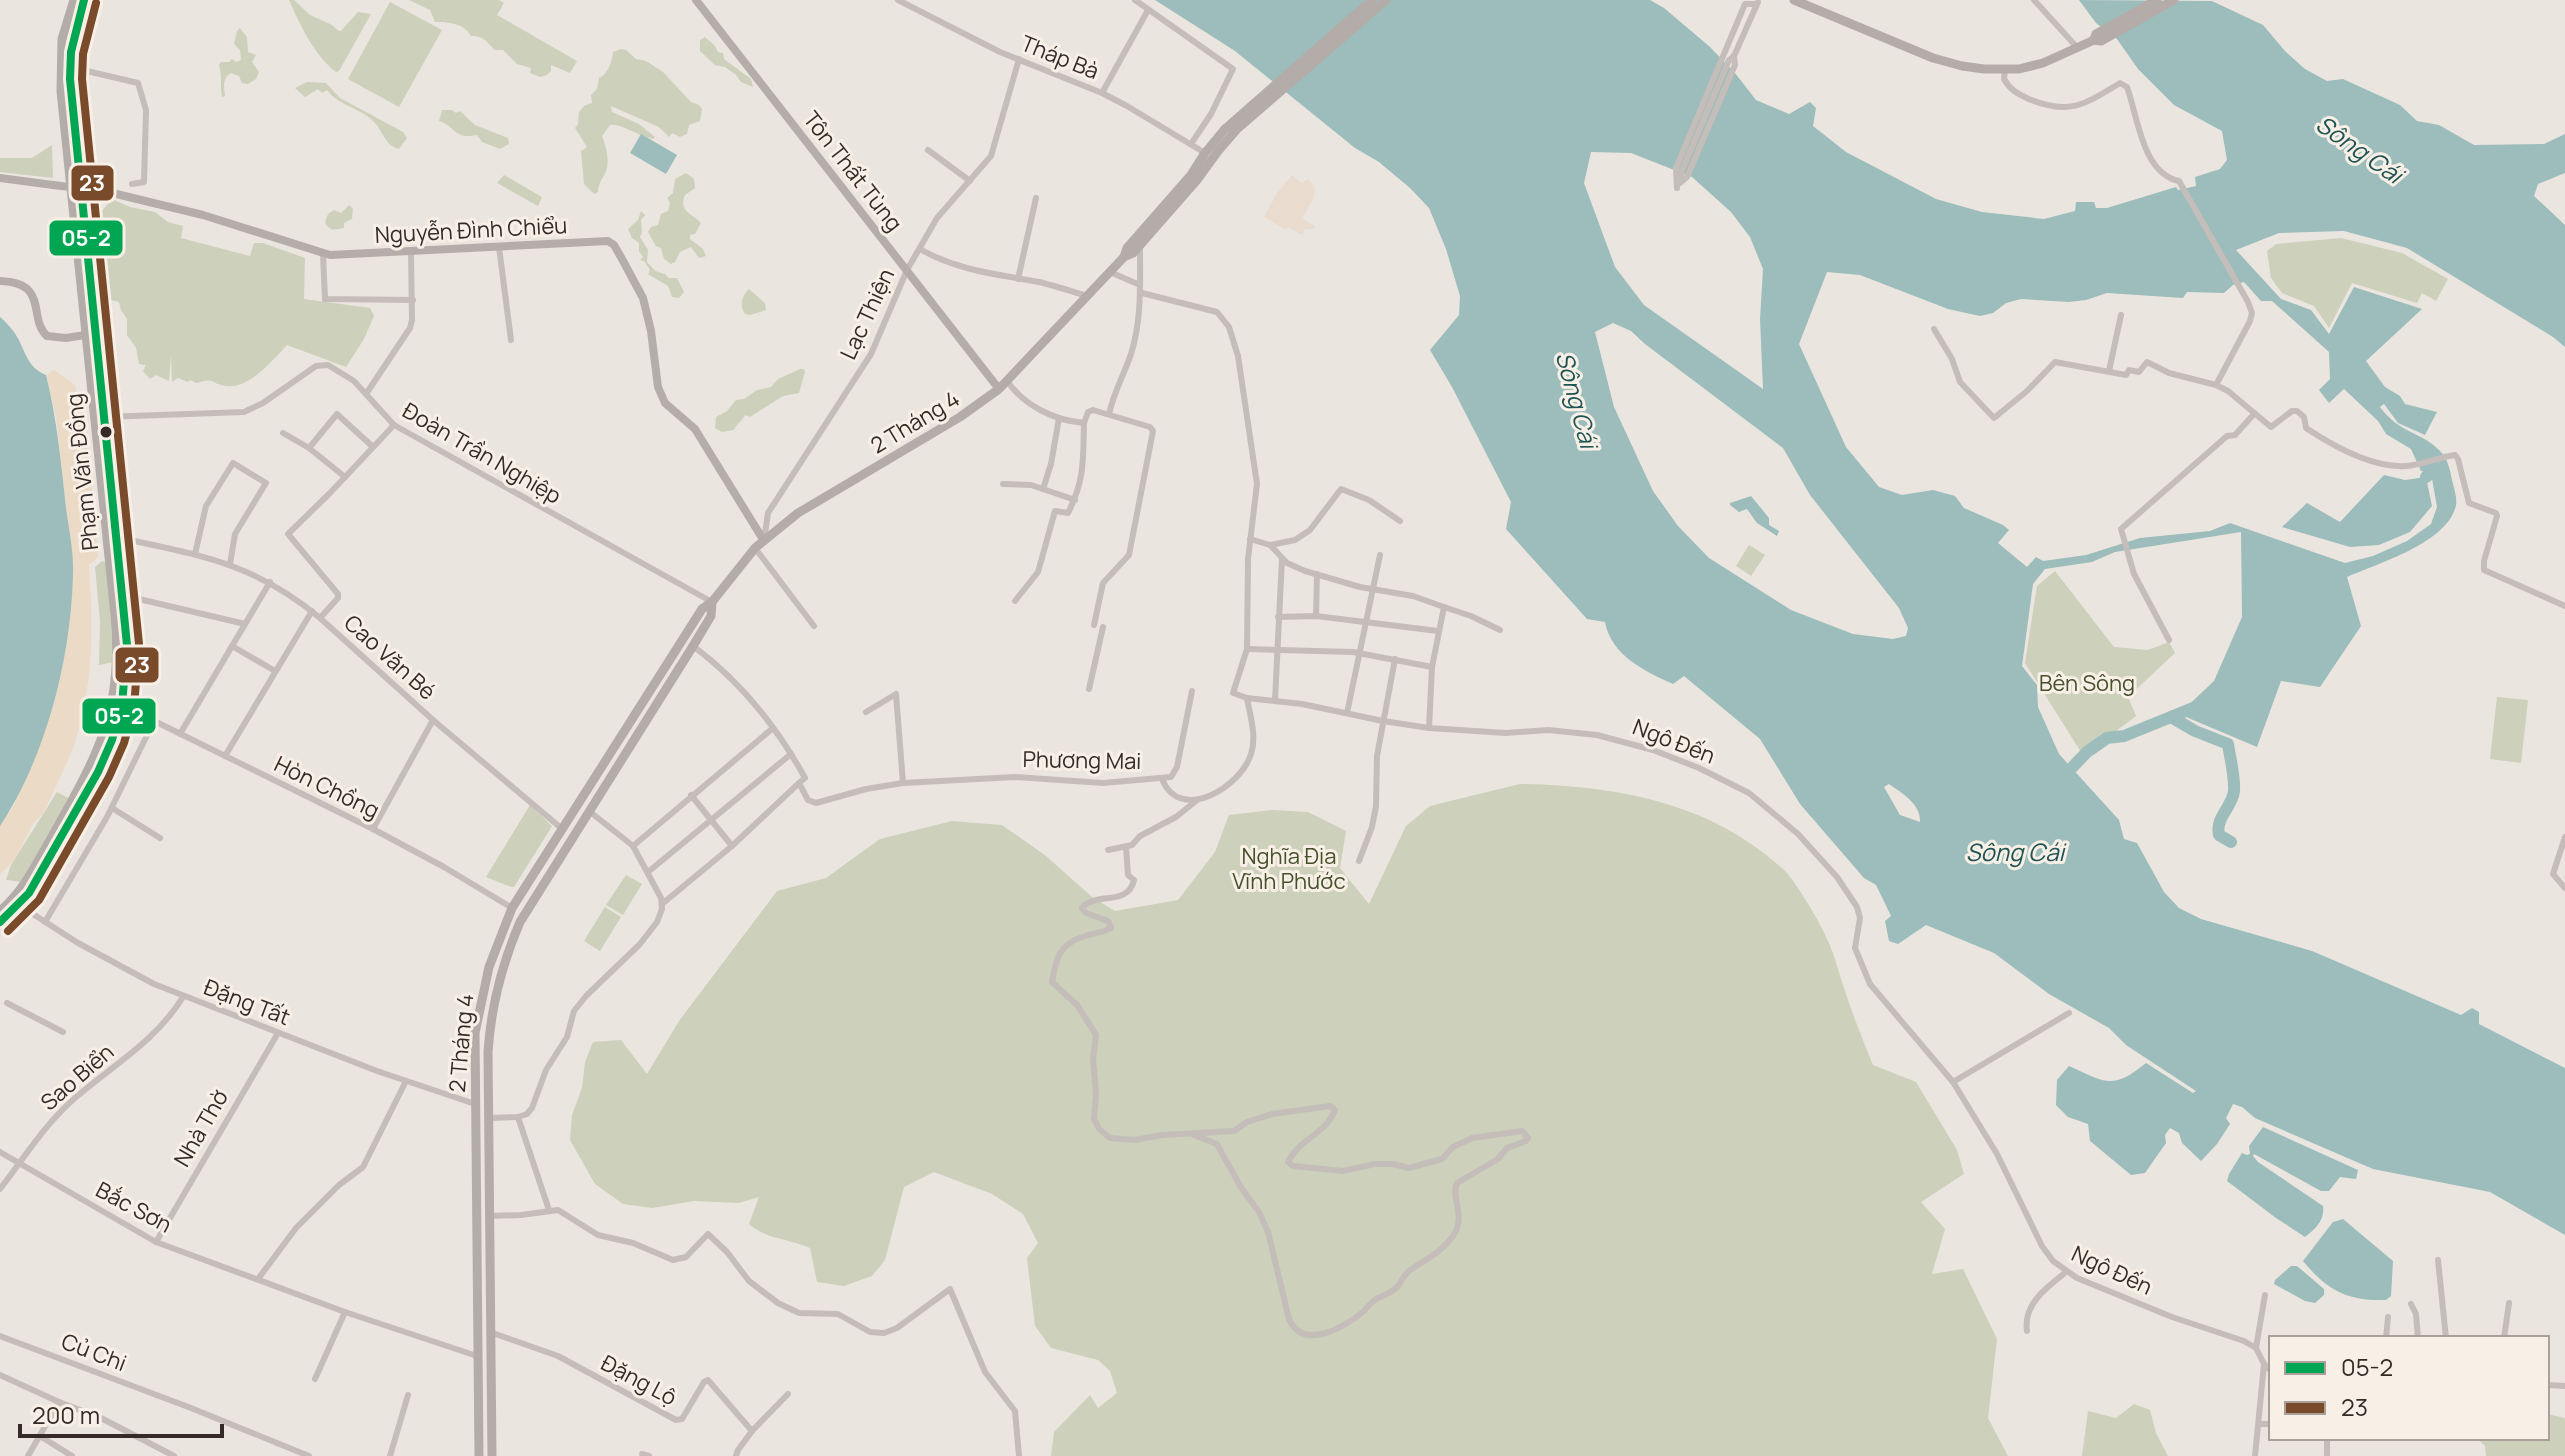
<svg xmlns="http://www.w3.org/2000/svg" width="2565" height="1456" viewBox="0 0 2565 1456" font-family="Manrope,sans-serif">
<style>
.green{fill:#cdd0ba}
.sand{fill:#ebdbc6}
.plaza{fill:#e9dccf}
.water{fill:#9cbdbb;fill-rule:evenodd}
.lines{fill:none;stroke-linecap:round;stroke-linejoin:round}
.river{stroke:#9cbdbb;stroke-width:12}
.street{stroke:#c4bdb9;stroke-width:6}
.secondary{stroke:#b5ada9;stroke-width:8}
.primary{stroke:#b3aca8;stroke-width:9}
.secondary-bridge{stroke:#b5ada9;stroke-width:8}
.bus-1-casing{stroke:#f8efe6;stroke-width:14}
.bus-2-casing{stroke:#f8efe6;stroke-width:14}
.bus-1{stroke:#00a651;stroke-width:8}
.bus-2{stroke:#7a4b2a;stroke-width:8}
.bus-dot{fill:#342a27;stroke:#f8efe6;stroke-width:3}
.labels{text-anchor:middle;stroke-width:6;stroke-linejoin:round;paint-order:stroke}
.street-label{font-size:22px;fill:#342a27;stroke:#f8efe6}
.park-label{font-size:22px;fill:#46512c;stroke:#f8efe6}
.water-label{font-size:24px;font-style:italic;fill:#1f5454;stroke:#f8efe6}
.line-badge{stroke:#f8efe6;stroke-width:3}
.badge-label{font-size:22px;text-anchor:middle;font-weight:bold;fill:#fff}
</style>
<rect width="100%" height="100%" fill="#ebe5df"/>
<g class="green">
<path d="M289,0H294L310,15L332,25L339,31H341L358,12L371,14L339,71L336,72C314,55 300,25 289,0Z"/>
<path d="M409,0H499L504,3L497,15L577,61L570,73L551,65V71L547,75L540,77L530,73L531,68L517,64L503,50H495C486,42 485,36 471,36C464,23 448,22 435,22L430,10Z"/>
<path d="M390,2L442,30L399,107L348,79Z"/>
<path d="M240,28L247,37L248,52L256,55L252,62L259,72L256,79L248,84L242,83L239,76L231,73C222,78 224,87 225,96L222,97C220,87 222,73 219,65L221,62H229L232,59L236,62L241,60L240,50L234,44L237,31Z"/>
<path d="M705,37L715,46L718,52L723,53L724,59L751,79L753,87L741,82L736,75L725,67L715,65L700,51V40Z"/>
<path d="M621,49L626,50L636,59L646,61L663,72L691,102L699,105L702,109L700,121L689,125L687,134L680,137L672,133L669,137L659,127L611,106L612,112L639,124L655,137L653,139C638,136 620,123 610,125L602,136C606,147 609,157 607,168C605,177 598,181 598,192L594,194L584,184L581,151L587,147L575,128L578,124L579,112L584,106L592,103L591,95L597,89L599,78C608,74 612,62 613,52Z"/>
<path d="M307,82L326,83L340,98L403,132L407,138L399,149C384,145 384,132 374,122C361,108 339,106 327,90L322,93L318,89L305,97L295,88Z"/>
<path d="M442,110H452L456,113L460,111L475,125L508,138L509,144L500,149L482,142L477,135C455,140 456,127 439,121Z"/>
<path d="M52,145L53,178L0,172V158H32Z"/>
<path d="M686,173L694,179L695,188L685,195C678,212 693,214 701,223L695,234L690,235V239L703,249L706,256L699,258L691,247L680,252L675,262L671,264L664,259L661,248L656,246L648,232L651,227L658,225L661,214L668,211L670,203L667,198L673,193L675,179Z"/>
<path d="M504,175L542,197L538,206L497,183Z"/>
<path d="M112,199L130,207L155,212L168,222L183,226L181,238L250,256L254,243H263L305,258L304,299L370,308L374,316L364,339L346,367L287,345C271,362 249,389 226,386C208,383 217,377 196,383L190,380L188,382L178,378L172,382L171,355L169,381L156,375L150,379L143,371L146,365L139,364L136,348L127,335V319L121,310L119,302L103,298C96,276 104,250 107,228L100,223L102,218L101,212Z"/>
<path d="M349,205L353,209L352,219L344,223V228C335,229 330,233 325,222L328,214L334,210L341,213Z"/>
<path d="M641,211L645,215L641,220L642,232L640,237L648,250L647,262L655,271L665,274L669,278H677L684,292L679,298L672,297L668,286L648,274L650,270L645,262L640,260L643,257L639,251V243L632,238L628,229L638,220Z"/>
<path d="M2341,238L2402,253L2448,279L2436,301L2422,293L2417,303L2352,283L2329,328L2314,306L2282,293L2271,278L2267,251L2276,244Z"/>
<path d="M749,289L765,303L766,310L750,315L745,314C739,306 742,295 749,289Z"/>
<path d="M800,369H804L805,372L799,393L783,396L750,417L745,415C742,421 737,423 734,430L722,432L715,428L716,417L727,411L736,400L744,399L757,390L771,387L778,379Z"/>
<path d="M1749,545L1765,555L1751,576L1736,566Z"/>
<path d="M102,561L108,564L113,662L99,665L100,621L95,567Z"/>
<path d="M2055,571L2114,647L2148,650L2169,642L2175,653L2128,697L2136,716L2107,738L2081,752L2025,663L2037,586Z"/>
<path d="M2497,697L2528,700L2521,763L2490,759Z"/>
<path d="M1520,784C1617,786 1711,802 1785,871C1796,882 1821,924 1827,939C1835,955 1839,974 1845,991C1853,1016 1863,1040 1873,1065L1916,1082L1957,1150L1964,1174L1921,1202L1945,1229L1932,1274L1963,1269L1997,1339L1988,1418L2008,1456H1051L1054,1432L1090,1395L1098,1408L1117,1393L1110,1371L1098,1360L1051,1348L1035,1326L1027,1258L1038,1243L1023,1214L992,1194L934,1172L904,1187L885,1260L872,1276L844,1286L817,1282L810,1248C787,1238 768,1240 749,1224L759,1197L739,1203L694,1201L652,1208L623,1204L595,1184L570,1140L572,1115L582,1088L585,1062L593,1042L621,1040L647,1074L679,1021L777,891L826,878L880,839L952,821L1002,825L1046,856L1092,897L1115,911L1178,900L1215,852L1229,815L1273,810L1308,812L1346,831L1340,868L1369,904L1406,826L1430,806Z"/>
<path d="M57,792L70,799L21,882L6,880L11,865Z"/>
<path d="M530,805L552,826L514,887H511L486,877Z"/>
<path d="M626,875L642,884L623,915L606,905Z"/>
<path d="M605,907L621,917L600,951L584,941Z"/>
<path d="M2134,1404L2150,1410L2156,1433L2168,1456H2082L2088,1411L2116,1418Z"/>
<path d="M2547,1414L2565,1418V1456H2486L2485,1446L2477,1438H2547Z"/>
</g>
<path class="sand" d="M54,370L75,385L87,431L98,557L89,565C93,626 94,679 76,739C68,764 54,789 43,814L34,822L15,859L0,875V824L13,807L35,758L49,717L71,611L73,571L56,417L46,375Z"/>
<path class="plaza" d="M1292,175L1301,183L1308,179L1314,185L1315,192L1313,200L1302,218L1315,226L1313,229H1305L1302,235L1288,227L1286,230L1264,217L1277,193Z"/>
<g class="water">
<path d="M1155,0H1650L1664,8L1710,47L1735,73L1756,100L1789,114L1810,102L1816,108L1813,126L1846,152L1936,199L1982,212L2044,219L2075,211L2076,202H2094L2096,208H2107L2176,187L2178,190L2196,186L2195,177L2220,169L2227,160L2222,131L2174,105L2138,69L2117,39L2096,23L2079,0L2212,1L2263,25L2285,51L2305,69L2327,81L2343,79L2400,105L2417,121L2439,125L2474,145L2544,144L2565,134V173L2538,184L2534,196L2565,225V347L2553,337L2407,248L2344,231L2279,233L2236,250L2281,299L2311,310L2329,334L2354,287L2422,309L2366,361L2385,387L2400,396L2405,404L2437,412L2425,435L2398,423L2384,404L2380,407C2400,434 2420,431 2439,450C2449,459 2450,472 2453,484C2455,492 2458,501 2455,509C2443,544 2379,563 2347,577L2361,626L2320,687L2281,681L2257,747L2179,714L2214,681L2242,617L2241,532L2115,552L2092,562L2045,569L2033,584L2022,666L2037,685L2038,707L2059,754L2119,820L2124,839L2137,843L2164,892L2179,908L2201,919L2312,951L2461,1015L2472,1008L2479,1012V1024L2565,1068V1235L2490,1192L2373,1169L2255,1118L2242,1107L2233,1104L2226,1118L2230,1124L2217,1144L2201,1161L2182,1143L2179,1133L2170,1128L2165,1135L2166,1143L2145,1173L2131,1175L2090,1141L2088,1124L2068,1117L2056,1105L2057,1080L2069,1066C2105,1082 2112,1091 2146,1063L2193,1093L2196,1091L2126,1045L2109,1028L2049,994L1994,953L1926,925L1898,944L1889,941L1885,921L1891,916L1876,885L1864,878L1800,804L1760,739L1684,676L1673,684C1644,671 1611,655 1605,622L1587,619L1506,529L1511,502L1452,387L1430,350L1459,315L1460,296L1446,249L1429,208L1410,188L1379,162L1355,148L1235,51ZM1591,152L1631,153L1692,177L1731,212L1750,237L1763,269L1760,319L1763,389L1644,305L1615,267L1584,183ZM1827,272L1860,275L1948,309L1980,316L1993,313L2006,303L2021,299L2069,302L2086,300L2107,293L2183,298L2187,292L2224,293L2233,285L2244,282L2261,301H2272L2329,352L2330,379L2319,390L2329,403L2344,389L2378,421L2386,434L2411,449L2421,471L2431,473L2437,507L2431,524L2407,541L2373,556L2345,563L2230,523L2210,531L2140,538L2086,555L2043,561L2036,557L2027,567L1998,543L2009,530L2003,525L1964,508L1955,496L1933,490L1902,495L1879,487L1846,447L1799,344ZM1613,323L1631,331L1645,344L1783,448L1810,495L1899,608L1908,628L1906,636L1893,639L1853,634L1791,610L1709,558L1678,526L1653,491L1614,407L1595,332ZM1889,784C1902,793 1921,804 1920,822L1900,815L1884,787Z"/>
<path d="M641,134L677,155L666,174L630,153Z"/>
<path d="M0,317C5,321 10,327 14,332C26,349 25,366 46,375C57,419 61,463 66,508C69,530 74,553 73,575C71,658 46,757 0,826Z"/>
<path d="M2384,475L2405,480L2426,477L2432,506L2410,532L2379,545L2350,547L2282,527L2307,503L2340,522Z"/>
<path d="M1751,496L1769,518V525L1779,531L1777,536L1757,523L1747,509L1739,512L1730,505V503Z"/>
<path d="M2263,1127L2358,1170L2356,1179L2340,1177L2329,1191H2321L2254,1154L2253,1156L2258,1162L2323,1206C2325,1221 2315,1229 2305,1237L2276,1218L2227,1181L2229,1174L2242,1153L2247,1155L2250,1154L2249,1146Z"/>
<path d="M2343,1219L2393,1261L2391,1296L2386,1300C2347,1301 2328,1291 2303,1261L2333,1222Z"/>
<path d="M2291,1266H2297L2324,1289V1295L2315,1303L2305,1301L2274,1284L2275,1280Z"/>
</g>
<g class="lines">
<g class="river">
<path d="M2426,477L2431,473L2441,472"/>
<path d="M2171,717L2195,731L2228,744C2230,758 2235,776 2234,791C2232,808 2215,817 2219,835L2231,842"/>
<path d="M2061,779L2087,752L2107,738L2124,736L2193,708"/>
</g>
<g class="street">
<path d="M898,0L1000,52L1102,93L1127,106L1205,153"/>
<path d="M1135,0L1233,69L1211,114L1191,144"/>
<path d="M2034,0L2074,44"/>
<path d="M70,67L138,83L146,110L144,182L132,184"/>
<path d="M2005,69L2004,79C2010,90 2018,94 2029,99C2070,116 2085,104 2120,83L2127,87C2138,117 2142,173 2179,181L2248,302L2252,313L2250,321L2216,385"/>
<path d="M1102,93L1148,10"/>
<path d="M928,150L970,181"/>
<path d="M1681,181V173L1729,60L1734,56L1758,2"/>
<path d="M1680,183L1687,177L1735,65L1734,56"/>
<path d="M1677,188L1676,168L1745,4H1757"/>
<path d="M499,247L511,340"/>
<path d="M920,249C958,271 997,274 1039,282C1055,286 1071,291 1087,296"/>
<path d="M323,254L325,299L413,300"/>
<path d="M1110,272L1140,285"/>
<path d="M1018,279L1036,198"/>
<path d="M1142,293L1217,312L1229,327L1238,356L1257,484L1248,559L1247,649L1233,693L1247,698L1302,704L1383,721L1429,728L1506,733L1548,730L1597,735L1653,750L1699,768L1749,793L1798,834L1837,877L1857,907L1860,918L1855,948L1870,984L1953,1082L1997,1154L2042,1246L2053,1261L2077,1278L2172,1317L2244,1341L2256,1348L2264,1364L2271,1371"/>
<path d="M1934,329L1952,359L1960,382L1994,418L2027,391L2055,362L2126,375L2129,370L2139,372L2147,362L2169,373L2216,385L2228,391L2271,427L2292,411H2297L2304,417L2306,428C2333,446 2372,468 2406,466C2422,465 2439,457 2455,455L2458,459L2469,503L2496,513L2497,516L2484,561V570L2565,606"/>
<path d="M2109,371L2121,315"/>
<path d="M1007,381C1025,406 1053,420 1084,423L1088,412L1093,410L1150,427L1153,431L1129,555L1103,583L1094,625"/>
<path d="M366,394L410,328L412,320L411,252"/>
<path d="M1109,414C1114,391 1124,375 1131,354C1142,319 1140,283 1140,247"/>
<path d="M104,417L244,412L263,403L316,366L328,365L354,381L394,425L712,602"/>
<path d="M394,425L330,493L288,534L338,594V598L320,618L433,720L561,828"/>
<path d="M283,433L309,448L345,477"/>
<path d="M309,448L337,414L373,447"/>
<path d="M1003,484L1031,485L1043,489L1051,464L1059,418"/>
<path d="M1043,489L1075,500"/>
<path d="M116,537C198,555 253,562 320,618"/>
<path d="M1250,539L1270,545L1287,563L1305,571L1360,587L1413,596L1444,607L1432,667L1429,728"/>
<path d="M764,540L768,513L871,354L907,270L937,218L991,156L1019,59"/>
<path d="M1270,545L1295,540L1310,530L1341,489L1369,500L1400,521"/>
<path d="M755,548L814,626"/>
<path d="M195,554L206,506L233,463L266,483L235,534L230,564"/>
<path d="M122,595L245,624"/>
<path d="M1015,601L1038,572L1055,511L1068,513C1085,479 1083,460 1084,423"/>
<path d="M1444,607L1471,616L1500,630"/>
<path d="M1316,616L1317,574"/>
<path d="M1278,617L1316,616L1438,631"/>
<path d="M2169,640L2134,574L2121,529L2227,436L2235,435L2254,414"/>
<path d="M232,646L275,671"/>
<path d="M693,646C740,681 777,727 805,778L799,783"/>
<path d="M1247,649L1353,652L1432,667"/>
<path d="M1089,689L1103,627"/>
<path d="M1275,700L1282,559"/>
<path d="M122,705L373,829L444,867L512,908"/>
<path d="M866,712L896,694L903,783"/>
<path d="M1347,713L1380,555"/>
<path d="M180,734L270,582"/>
<path d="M225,756L312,611"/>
<path d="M1162,779C1180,824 1241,787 1251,754C1257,736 1250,716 1247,698"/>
<path d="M691,795L732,846"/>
<path d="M112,808L160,838"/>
<path d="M373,829L433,720"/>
<path d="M2565,837L2553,874L2565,888"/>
<path d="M633,846L773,728"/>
<path d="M1126,847L1128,875L1134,880C1128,907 1096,891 1082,908L1086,913L1108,921L1111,928C1102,933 1094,933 1085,936C1059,944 1056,958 1052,982L1078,1006L1096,1035L1093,1059L1096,1094L1094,1119L1099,1129L1110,1138L1135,1140L1162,1135L1234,1131L1247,1122L1272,1114L1330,1106L1335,1110C1326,1134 1299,1139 1288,1162L1293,1166L1343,1171L1375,1164H1393L1409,1168L1442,1159L1453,1147L1472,1138L1522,1131L1528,1138L1526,1141L1507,1148L1498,1159L1457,1183C1450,1197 1467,1216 1453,1236C1441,1253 1424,1260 1409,1271C1403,1276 1402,1281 1398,1286C1392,1293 1384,1295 1376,1299C1371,1302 1367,1308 1363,1312C1343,1328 1303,1351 1289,1319L1268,1232L1259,1212L1240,1186L1217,1144L1194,1135"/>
<path d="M1108,850L1132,845L1140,836L1176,817L1196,801"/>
<path d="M1359,861L1372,827L1376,806L1377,756L1395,659"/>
<path d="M648,872L791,754"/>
<path d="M662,904L732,846L799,783L808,800L816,803L866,789L903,783L1015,777L1103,783L1171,777L1177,767L1192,691"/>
<path d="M19,905L78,943L154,984L377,1071L475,1104"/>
<path d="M45,922L107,817L154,721"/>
<path d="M7,1003L63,1032"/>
<path d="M1953,1082L2069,1013"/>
<path d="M518,1117L549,1210"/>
<path d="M489,1118L518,1117L527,1114L532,1108L546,1070L567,1037L574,1011L586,996L640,944L657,922L662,909L661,898L633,846L589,811"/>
<path d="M0,1152L156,1242L345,1312L477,1356"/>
<path d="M0,1189C24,1158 45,1124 75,1098C114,1064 155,1042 183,997"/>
<path d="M489,1216L521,1215L558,1210L598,1235L633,1243L673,1260L686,1257L708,1234L727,1252L749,1281L778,1303L799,1313L838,1314L870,1332L884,1333L897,1328L950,1289L985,1372L1015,1411L1019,1456"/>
<path d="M156,1242L278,1033"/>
<path d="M2438,1260L2446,1338"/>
<path d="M258,1279L296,1228L339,1185L363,1167L406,1081"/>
<path d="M2411,1304L2416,1314L2418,1338"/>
<path d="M2027,1331C2023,1304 2047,1287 2066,1272"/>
<path d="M490,1332L558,1356L676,1420L682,1419L704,1382L708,1380L752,1431L738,1450L736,1456"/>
<path d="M0,1336L191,1408L309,1456"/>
<path d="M2386,1338L2388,1317"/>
<path d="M2504,1338L2509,1303"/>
<path d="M2256,1348L2265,1295"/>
<path d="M0,1375L59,1402L101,1418L174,1456"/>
<path d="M315,1379L345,1312"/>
<path d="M2547,1385L2565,1386"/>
<path d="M2259,1424H2271"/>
<path d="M752,1431L788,1394"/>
<path d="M40,1436L72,1456"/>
<path d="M642,1454L649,1456"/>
<path d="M28,1456L59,1402"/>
<path d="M390,1456L408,1395"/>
<path d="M2255,1456L2264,1364"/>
<path d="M2327,1456V1438"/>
</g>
<g class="secondary">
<path d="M696,0L999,389"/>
<path d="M0,178L53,185"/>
<path d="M104,191L203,215L330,255L608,241L614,245L622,259L643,298L651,331L658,387L665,403L695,429L764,541"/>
<path d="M0,281C50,283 27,317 47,336L66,338L85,335"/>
</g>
<g class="primary">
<path d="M1794,0L1933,58L1962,66L1984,69H2019L2043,63L2094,40L2101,41L2174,0"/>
<path d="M2094,40L2096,34L2157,0"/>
<path d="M1124,257L1127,248L1191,175L1205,153L1224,130L1372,0"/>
<path d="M0,911C24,891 37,862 53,835C98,754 124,711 115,615L61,91L62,39L74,0"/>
<path d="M0,922L19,905L29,893L98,772L112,740L122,705L127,645L70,79L71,52L84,0"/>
<path d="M479,1456L475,1033L489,967L512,908L702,609L712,602L755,548L798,513L960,417L999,389L1124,257L1133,253L1197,180L1218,151L1237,129L1386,0"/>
<path d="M492,1456L488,1052C491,1006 502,964 520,922L693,646L711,616L712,602"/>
</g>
<path class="secondary-bridge" d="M53,185L104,191"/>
<g class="bus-1-casing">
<path id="bus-1" d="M0,922L29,893L98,772L112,740L122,705L127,645L70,79L71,52L84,0"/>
</g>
<g class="bus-2-casing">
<path id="bus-2" d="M8,931L39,900L109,777L124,743L134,707L139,644L82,79L83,54L96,3"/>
</g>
<use href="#bus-1" class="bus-1"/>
<use href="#bus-2" class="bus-2"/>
</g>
<circle class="bus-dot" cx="106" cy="432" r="7"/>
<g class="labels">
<g class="street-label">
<text transform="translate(1060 57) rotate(22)" y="8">Tháp Bà</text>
<text transform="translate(853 171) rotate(52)" y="8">Tôn Thất Tùng</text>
<text transform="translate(471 230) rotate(-3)" y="8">Nguyễn Đình Chiểu</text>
<text transform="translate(867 314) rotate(-65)" y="8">Lạc Thiện</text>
<text transform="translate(915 422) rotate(-31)" y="8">2 Tháng 4</text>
<text transform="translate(482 453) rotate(30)" y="8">Đoàn Trần Nghiệp</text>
<text transform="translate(82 472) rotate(-96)" y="8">Phạm Văn Đồng</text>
<text transform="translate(390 657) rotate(42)" y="8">Cao Văn Bé</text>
<text transform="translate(1674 741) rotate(21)" y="8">Ngô Đến</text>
<text transform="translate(1082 760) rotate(1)" y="8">Phương Mai</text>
<text transform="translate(327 787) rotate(26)" y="8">Hòn Chồng</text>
<text transform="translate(247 1002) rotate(21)" y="8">Đặng Tất</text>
<text transform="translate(461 1043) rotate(-85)" y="8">2 Tháng 4</text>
<text transform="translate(77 1077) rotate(-41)" y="8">Sao Biển</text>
<text transform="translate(201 1128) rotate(-60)" y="8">Nhà Thờ</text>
<text transform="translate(134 1207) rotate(28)" y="8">Bắc Sơn</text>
<text transform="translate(2112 1270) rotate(25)" y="8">Ngô Đến</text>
<text transform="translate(94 1352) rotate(21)" y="8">Củ Chi</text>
<text transform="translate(639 1380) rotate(28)" y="8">Đặng Lộ</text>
</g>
<g class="park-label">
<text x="2087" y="691">Bên Sông</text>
<text x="1289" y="864">Nghĩa Địa<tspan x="1289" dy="25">Vĩnh Phước</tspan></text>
</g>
<g class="water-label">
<text transform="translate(2359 150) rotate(35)" y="8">Sông Cái</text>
<text transform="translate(1576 400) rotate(75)" y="8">Sông Cái</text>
<text x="2015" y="861">Sông Cái</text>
</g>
</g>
<g class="line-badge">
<rect x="70" y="164" width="45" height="38" rx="8" fill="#7a4b2a"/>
<rect x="48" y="219" width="76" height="38" rx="8" fill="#00a651"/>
<rect x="114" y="646" width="46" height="38" rx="8" fill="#7a4b2a"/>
<rect x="81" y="697" width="76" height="38" rx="8" fill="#00a651"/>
</g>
<g class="badge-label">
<text x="92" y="191">23</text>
<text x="86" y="246">05-2</text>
<text x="137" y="673">23</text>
<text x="119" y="724">05-2</text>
</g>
<rect x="2269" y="1336" width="280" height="104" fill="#f8efe6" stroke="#aaa09a" stroke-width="2"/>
<rect x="2285" y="1362" width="40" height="12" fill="#00a651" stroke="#aaa09a" stroke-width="2"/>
<text x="2341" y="1376" font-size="24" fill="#342a27">05-2</text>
<rect x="2285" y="1402" width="40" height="12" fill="#7a4b2a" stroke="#aaa09a" stroke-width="2"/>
<text x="2341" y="1416" font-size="24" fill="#342a27">23</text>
<path d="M20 1424v12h202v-12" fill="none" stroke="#342a27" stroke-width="4"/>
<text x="32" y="1424" font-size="24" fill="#342a27" stroke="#f8efe6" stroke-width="6" paint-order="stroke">200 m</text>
</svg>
